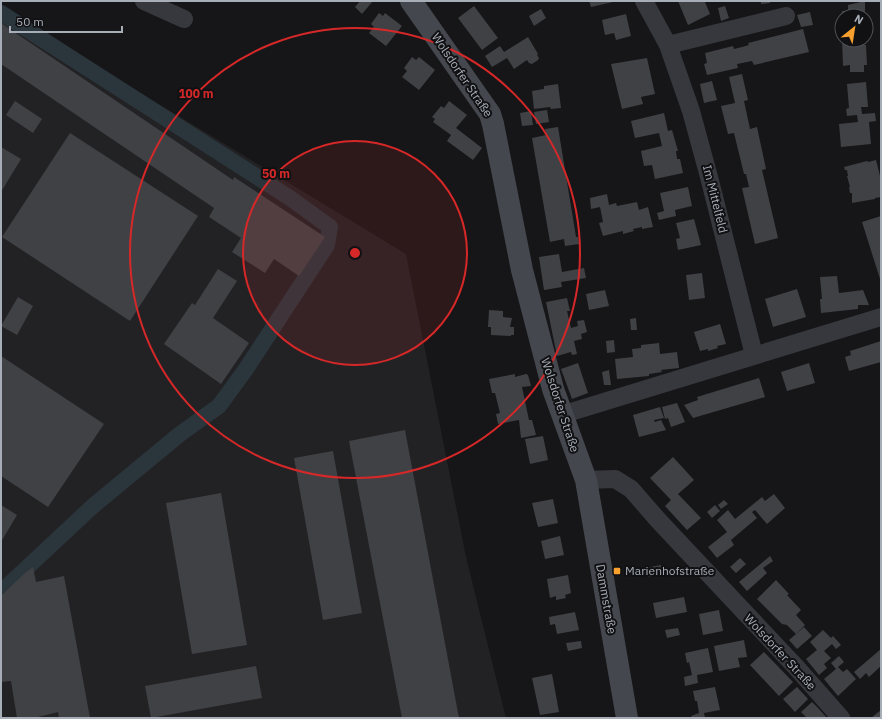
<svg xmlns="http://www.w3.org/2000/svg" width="882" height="719" viewBox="0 0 882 719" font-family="'IBM Plex Sans',sans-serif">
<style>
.built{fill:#222225}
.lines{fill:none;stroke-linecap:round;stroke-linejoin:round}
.canal{stroke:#2b363c;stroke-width:16}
.building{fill:#404145}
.street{stroke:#36383d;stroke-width:18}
.secondary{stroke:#44474d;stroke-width:22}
.ring{fill:none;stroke:#d62828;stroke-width:2}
.poi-dot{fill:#f7a02e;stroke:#111113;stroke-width:1.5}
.labels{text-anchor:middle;stroke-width:4;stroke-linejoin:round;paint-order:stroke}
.street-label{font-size:12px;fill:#a7aeb8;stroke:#111113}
.poi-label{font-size:12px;fill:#a7aeb8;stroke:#111113;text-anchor:start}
.centre{fill:#d62828;stroke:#111113;stroke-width:2}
.ring-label{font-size:12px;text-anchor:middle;font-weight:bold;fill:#d62828;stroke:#111113;stroke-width:4;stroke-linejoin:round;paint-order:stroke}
</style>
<rect width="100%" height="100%" fill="#161618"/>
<path class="built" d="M1,8L406,254L466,557L506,718H1Z"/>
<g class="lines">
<path class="canal" d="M1,13L290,198L330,227L327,245L246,369L219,406L180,434L93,506L1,592"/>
</g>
<g class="building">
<path d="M360,1H373L362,14L355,7Z"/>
<path d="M589,1H613V2L591,7Z"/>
<path d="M678,1H707L705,2L710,14L688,25Z"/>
<path d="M761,1H770V3L761,4Z"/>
<path d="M865,1V16H842V11H848V5Z"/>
<path d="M474,6L498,38L482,50L458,18Z"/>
<path d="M725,6L729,18L721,21L718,8Z"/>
<path d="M541,9L546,18L534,26L529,16Z"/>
<path d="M810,12L813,25L801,27L797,15Z"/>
<path d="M379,13L383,16L385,13L402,26L386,46L369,33L374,27L371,24Z"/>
<path d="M626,14L631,36L616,40L614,33L605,35L602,20Z"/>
<path d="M1,23L233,180L234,177L325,237L299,276L274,259L265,273L232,252L241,238L209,217L214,208L1,64Z"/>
<path d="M803,29L809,52L754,65L752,61L737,64L738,68L707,75L704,64L707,63L705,53L733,46L734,49L742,47L749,45L748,43Z"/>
<path d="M528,37L538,54L537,55L539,58L538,60L532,64L529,63L527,60L514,69L507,58L492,67L485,56L500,46L504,52Z"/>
<path d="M842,40H856L857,45H866L867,65H864V72H850V65L843,66Z"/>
<path d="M412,57L416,60L419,57L435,70L419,90L402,77L407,71L404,68Z"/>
<path d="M647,58L655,94L641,97L643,104L622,109L611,64Z"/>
<path d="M742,74L748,100L744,101L750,129L757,127L766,169L762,170L778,238L755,244L742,188L749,187L746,174H744L734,133L728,134L721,106L735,103L729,77Z"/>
<path d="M712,81L717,100L704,103L700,84Z"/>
<path d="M866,82L868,107H861L862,114L875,113L876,121L869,122L871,144L841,147L839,124L858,122L857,115L847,116L846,109L849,108L847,84Z"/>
<path d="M558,84L561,108L551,109L550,107L534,109L532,91L544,89V86Z"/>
<path d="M15,101L42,119L33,133L6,115Z"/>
<path d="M449,101L467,115L456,128L482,148L473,160L447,141L451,135L433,122L435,119L432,117L441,106L444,108Z"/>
<path d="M547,110L549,122L536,124L534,112Z"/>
<path d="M531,111L533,125L522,126L520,113Z"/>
<path d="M664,113L668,131L672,130L678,151H676L677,159H680L683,173L655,179L652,165L644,166L641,151L662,146L659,133L635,138L631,121Z"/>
<path d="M558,127L576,237H578L579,244L565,246L564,239L550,242L532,138L546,135L545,129Z"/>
<path d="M70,133L198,216L130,321L2,237Z"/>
<path d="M1,147L21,159L1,192Z"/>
<path d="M876,160L881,180V197L875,198V199L852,203V193H850L849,187H850L847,176H848L847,170H845L844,167L867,161L868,162Z"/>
<path d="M688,187L692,206L675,210L676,216L659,220L657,213L664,211L660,193Z"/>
<path d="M607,194L609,205L616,203L617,206L637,202L639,210L648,207L653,227L642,229V227L633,229L634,231L623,234V231L603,236L599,223L603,222L600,207L591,209L590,198Z"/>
<path d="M881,216V282L862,222Z"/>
<path d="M694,219L701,245L678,250L676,239L680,238L676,223Z"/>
<path d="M559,254L562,272L584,268L586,278L561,282L562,287L544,290L539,257Z"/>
<path d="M218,269L237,281L213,318L249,343L221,384L164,344L192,303L195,305Z"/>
<path d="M702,273L705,298L689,300L686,275Z"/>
<path d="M837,276L839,293L863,290L869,305H858V309L821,313L820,299H822L820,277Z"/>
<path d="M797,289L806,317L773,327L765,299Z"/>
<path d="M605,290L609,306L589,310L586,294Z"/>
<path d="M18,297L33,306L17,335L1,326Z"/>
<path d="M567,298L570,311H567L571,328L578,326L577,321L584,320L587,332L581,334L582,339L574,341L577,354L572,355L571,352L557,356L546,302Z"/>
<path d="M489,310L503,311V317L512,318L510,327H514V335H511V336L491,335V327H488Z"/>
<path d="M636,318L637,330H631L630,319Z"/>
<path d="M720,324L726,344L717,346L718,348L708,351V349L700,351L694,332Z"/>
<path d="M614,340L615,352L607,353L606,341Z"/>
<path d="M881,341V362L849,371L845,357L851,355L850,351Z"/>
<path d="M659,343L660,354L677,352L679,368L661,370L662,372L649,374V376L617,379L615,359L633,357L632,349L641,348V345Z"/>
<path d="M1,356L104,424L48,507L1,476Z"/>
<path d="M578,363L588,393L572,399L561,369Z"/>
<path d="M809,363L815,383L787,391L781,372Z"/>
<path d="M609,370L611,385H604L602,372Z"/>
<path d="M515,374V377L526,374L528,375L531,386L522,387L529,420H532L536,435L521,438L519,420L498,424L496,414L500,413L495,393H492L489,379Z"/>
<path d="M759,378L765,397L693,418L684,405L698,400L697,397Z"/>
<path d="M677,403L685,422L671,427L668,418L665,419L662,407Z"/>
<path d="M660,407L664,418L654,420L655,422L661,420L666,430L639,437L633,415Z"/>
<path d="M405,430L459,718H402L349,441Z"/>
<path d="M543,436L548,460L530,464L525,439Z"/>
<path d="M333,451L362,613L323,620L294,458Z"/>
<path d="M673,457L694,480L678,494L701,518L687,530L665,506L671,500L650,478Z"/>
<path d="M221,493L247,645L192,654L166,503Z"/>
<path d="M774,494L785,508L767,524L755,510L752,512L757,518L731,540L734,545L717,558L708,547L727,532L717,520L728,510L735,519L762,497L765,501Z"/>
<path d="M553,499L558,523L538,527L532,503Z"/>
<path d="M724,500L728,504L721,509L718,505Z"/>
<path d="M1,505L17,515L1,542Z"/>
<path d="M715,505L720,511L712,518L707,512Z"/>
<path d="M560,536L564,555L545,559L541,541Z"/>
<path d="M770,556L773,561L763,568L767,573L747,591L739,582Z"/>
<path d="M740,558L746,564L736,573L730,567Z"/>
<path d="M661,565L662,575L646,577L645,568Z"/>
<path d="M33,567L36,582L64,576L90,718H59L58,712L34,718H17L11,681L1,682V596L25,573Z"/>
<path d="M568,575L571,593L565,595L566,598L556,600V596L550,598L547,579Z"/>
<path d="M776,580L789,594L787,595L801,610L796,615L805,625L796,634L787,625L782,624L757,599Z"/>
<path d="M684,597L687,612L656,618L653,603Z"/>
<path d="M719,610L723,631L703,635L699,614Z"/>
<path d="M575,612L579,630L557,634L555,624L550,625L549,617Z"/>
<path d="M804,627L812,636L797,649L789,640Z"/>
<path d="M678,628L680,635L667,638L665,630Z"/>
<path d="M823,630L831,638L833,636L841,645L836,649L832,644L824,651L831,658L824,664L827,668L819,675L806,659L817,650L810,642Z"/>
<path d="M744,640L747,657L738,658L740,667L719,671L714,646Z"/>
<path d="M581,641L582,648L568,651L566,643Z"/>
<path d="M708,648L713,672L697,675L698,683L685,686L684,677L692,675L689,662L687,663L685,653Z"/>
<path d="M881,649V666L869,677L866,673L860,679L854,672Z"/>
<path d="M764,652L793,682L779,696L750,665Z"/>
<path d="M839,656L844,662L838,667L843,672L847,669L856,679L838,696L824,679L836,669L831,663Z"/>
<path d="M256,666L262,698L151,718L145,686Z"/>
<path d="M552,674L559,712L540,715L532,678Z"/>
<path d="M715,687L720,710L704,713L705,718H692L691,716L699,713L697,701H695L693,691Z"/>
<path d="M797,687L808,699L795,712L783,699Z"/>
<path d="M812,702L818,708L827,718H807L801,712Z"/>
<path d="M881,710V718H871Z"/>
</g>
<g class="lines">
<g class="street">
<path d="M144,1L184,19"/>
<path d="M644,1L668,45L691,111L709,177L754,355"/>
<path d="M668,45L786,16"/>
<path d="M561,415L881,317"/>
<path d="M586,480L615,479L631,489L658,520L796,667L841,718"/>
</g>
<path class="secondary" d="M411,1L490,114L493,124L522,270L553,389L586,480L627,718"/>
</g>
<circle cx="355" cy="253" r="112" fill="#d62828" fill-opacity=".12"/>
<g class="ring">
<circle cx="355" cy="253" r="112"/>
<circle cx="355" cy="253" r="225"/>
</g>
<rect class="poi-dot" x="613" y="567" width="8" height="8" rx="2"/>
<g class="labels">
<g class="street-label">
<text transform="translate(462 75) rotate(56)" y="4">Wolsdorfer Straße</text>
<text transform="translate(715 199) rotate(76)" y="4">Im Mittelfeld</text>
<text transform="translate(560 405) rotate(72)" y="4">Wolsdorfer Straße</text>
<text transform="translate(606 599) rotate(80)" y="4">Dammstraße</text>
<text transform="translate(780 652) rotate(47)" y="4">Wolsdorfer Straße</text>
</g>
<g class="poi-label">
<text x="625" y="575">Marienhofstraße</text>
</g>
</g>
<circle cx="355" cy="253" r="6" class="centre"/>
<g class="ring-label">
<text x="196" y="98">100 m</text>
<text x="276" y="178">50 m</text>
</g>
<rect width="882" height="719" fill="none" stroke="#a7aeb8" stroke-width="4"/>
<g transform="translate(854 28) rotate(30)"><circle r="19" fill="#111113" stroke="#4d5055"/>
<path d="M0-3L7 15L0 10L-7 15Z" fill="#f7a02e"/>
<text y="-6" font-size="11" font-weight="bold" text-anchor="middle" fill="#a7aeb8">N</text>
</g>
<path d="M10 26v6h112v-6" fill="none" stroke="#a7aeb8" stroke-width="2"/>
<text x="16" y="26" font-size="12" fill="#a7aeb8" stroke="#111113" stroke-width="3" paint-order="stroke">50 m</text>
</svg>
